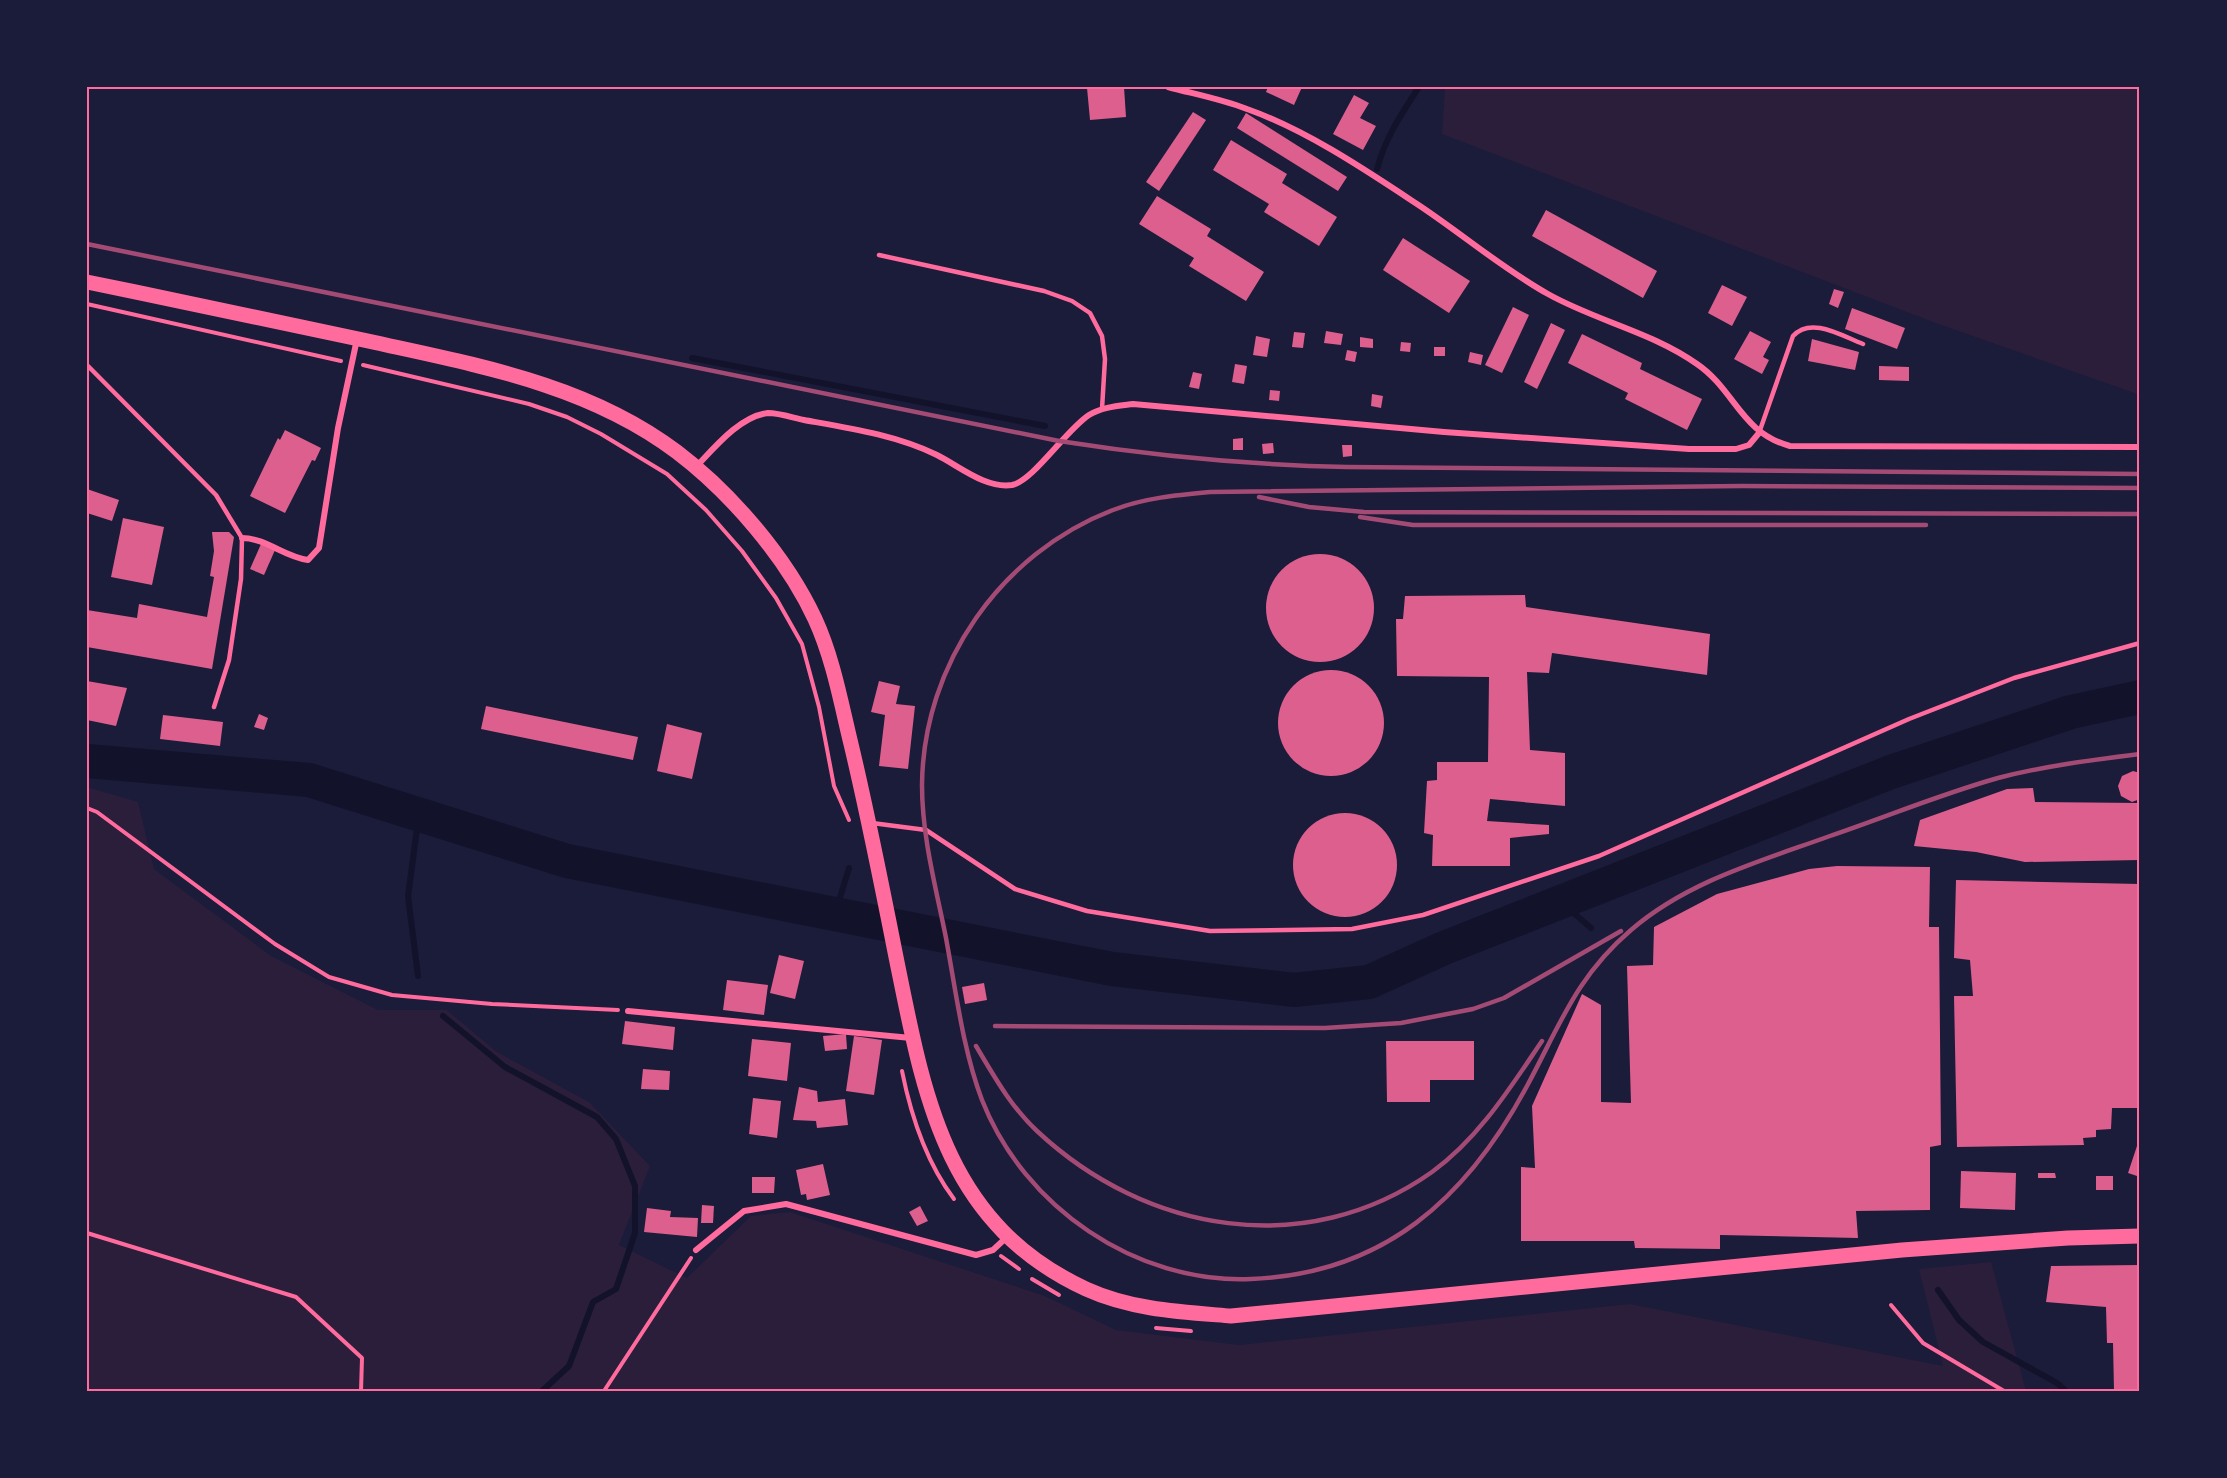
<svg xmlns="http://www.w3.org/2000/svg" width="2227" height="1478" viewBox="0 0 2227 1478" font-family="'Public Sans',sans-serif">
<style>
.green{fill:#2a1e3b}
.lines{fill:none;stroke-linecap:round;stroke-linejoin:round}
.stream{stroke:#12122b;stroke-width:6}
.river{stroke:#12122b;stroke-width:34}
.building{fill:#dd5f8e}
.path{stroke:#ff6b9d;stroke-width:4}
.service{stroke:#ff6b9d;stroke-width:4.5}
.minor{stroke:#ff6b9d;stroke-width:6}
.primary{stroke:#ff6b9d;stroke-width:15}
.rail{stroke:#a44b75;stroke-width:4.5}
.neatline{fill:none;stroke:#ff6b9d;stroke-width:2}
</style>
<rect width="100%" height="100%" fill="#1b1b3a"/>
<g class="green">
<path d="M1445,87H2140V395L1933,322L1442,134Z"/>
<path d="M87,787L138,802L154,869L271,956L378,1010H447L497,1052L589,1102L650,1166L619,1245L687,1278L751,1216L790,1212L1045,1296L1116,1330L1239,1345L1630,1304L1943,1366L1919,1269L1991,1262L2026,1391H87Z"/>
</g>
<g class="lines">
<g class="stream">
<path d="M1377,169C1385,138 1402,113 1419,87"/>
<path d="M692,358L1045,426"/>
<path d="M1561,902L1591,928"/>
<path d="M835,914L849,868"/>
<path d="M418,976L408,896L419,814"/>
<path d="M443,1016L505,1067L597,1117L616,1139L635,1186V1233L616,1289L593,1302L569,1366L542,1391"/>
<path d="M1938,1290L1959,1320L1983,1342L2057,1383L2066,1391"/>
</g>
<path class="river" d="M87,761L309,780L567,861L1112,969L1294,990L1369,982L1444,948L1891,772L2071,712L2140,697"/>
</g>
<g class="building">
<path d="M1124,87L1126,117L1090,120L1087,88Z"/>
<path d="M1268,87H1302L1294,105L1266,92Z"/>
<path d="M1354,95L1369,103L1360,118L1376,126L1363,150L1333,134Z"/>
<path d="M1193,112L1206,120L1159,191L1146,182Z"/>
<path d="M1246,113L1347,177L1338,191L1237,128Z"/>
<path d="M1231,140L1287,174L1282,183L1337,217L1319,246L1264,212L1269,204L1213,170Z"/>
<path d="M1157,196L1211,229L1207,236L1264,272L1246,301L1189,266L1194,258L1139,224Z"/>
<path d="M1546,210L1657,271L1643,298L1532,236Z"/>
<path d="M1403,238L1470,281L1449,313L1383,270Z"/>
<path d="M1722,285L1747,297L1732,326L1708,313Z"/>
<path d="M1834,289L1844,292L1838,308L1829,304Z"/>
<path d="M1513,307L1529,315L1502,373L1485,365Z"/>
<path d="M1852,308L1905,328L1897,349L1845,329Z"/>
<path d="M1551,323L1565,330L1537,389L1524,382Z"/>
<path d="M1326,331L1343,334L1341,345L1324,343Z"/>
<path d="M1750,331L1771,342L1763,357L1769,360L1762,374L1734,359Z"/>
<path d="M1294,332L1305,333L1303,348L1292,347Z"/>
<path d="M1582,334L1642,363L1640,369L1702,399L1687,430L1625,399L1628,393L1568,363Z"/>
<path d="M1256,336L1270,339L1267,357L1253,355Z"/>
<path d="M1360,337L1373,339V348L1360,347Z"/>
<path d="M1812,339L1859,352L1855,370L1808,361Z"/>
<path d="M1401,342L1411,343L1410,352L1400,351Z"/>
<rect x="1434" y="347" width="11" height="9"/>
<path d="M1347,350L1357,352L1355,362L1345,360Z"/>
<path d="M1470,352L1483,355L1481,365L1468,362Z"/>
<path d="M1235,364L1247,366L1244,384L1232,382Z"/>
<path d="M1879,366L1909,367V381L1879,380Z"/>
<path d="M1193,372L1202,374L1199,389L1189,387Z"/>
<path d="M1270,390L1280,391L1279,401L1269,400Z"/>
<path d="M1372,394L1383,396L1381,408L1371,406Z"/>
<path d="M285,430L321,448L315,461L312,460L285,513L250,496L278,438L280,440Z"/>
<path d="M1243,438V450H1233V439Z"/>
<path d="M1273,443L1274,453L1263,454L1262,444Z"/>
<path d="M1342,445H1352V456L1343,457Z"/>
<path d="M87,489L119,500L112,521L87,513Z"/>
<path d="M123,518L164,527L152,585L111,577Z"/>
<path d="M212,532H229L234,537L212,669L87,647V610L137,618L139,604L207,617L214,577L210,576L214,551Z"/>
<path d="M261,544L275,550L264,575L250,569Z"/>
<circle cx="1320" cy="608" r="54"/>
<path d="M1525,595L1526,607L1710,634L1707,675L1552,653L1549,673L1527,672L1530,750L1565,753V806L1490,799L1487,821L1549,825V834L1510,838V866H1432L1433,835L1424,833L1427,781L1437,780V762H1488L1489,677L1397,676L1396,619H1403L1405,596Z"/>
<circle cx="1331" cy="723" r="53"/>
<path d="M87,681L127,688L116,726L87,720Z"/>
<path d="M879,681L900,686L896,704L915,706L908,769L879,766L885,715L871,712Z"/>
<path d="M486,706L638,737L633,760L481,729Z"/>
<path d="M259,714L268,718L264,730L254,727Z"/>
<path d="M163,715L223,722L220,746L160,739Z"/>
<path d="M667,724L702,733L692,779L657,771Z"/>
<path d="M2133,771L2140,773V799L2132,802L2121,796L2118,786L2122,776Z"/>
<path d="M2033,788L2035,802L2140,803V860L2025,862L1976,852L1914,846L1920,820L2007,789Z"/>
<circle cx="1345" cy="865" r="52"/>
<path d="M1837,866L1930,867L1929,927H1939L1941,1145L1930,1147V1210L1856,1211L1858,1238L1720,1235V1249L1635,1248L1634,1241H1521V1167L1535,1168L1532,1106L1582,994L1601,1005V1102L1631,1103L1627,966L1653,965L1654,927L1717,894L1809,869Z"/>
<path d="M1956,880L2140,884V1108H2112L2111,1129L2096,1130V1137L2083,1138L2084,1145L1957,1147L1954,996H1973L1970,960L1954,958Z"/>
<path d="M779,955L804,961L795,999L770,993Z"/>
<path d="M727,980L768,985L764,1015L723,1010Z"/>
<path d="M984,983L987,1000L965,1004L962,987Z"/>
<path d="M625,1021L675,1027L673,1050L622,1044Z"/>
<path d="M846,1034L847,1049L825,1051L823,1036Z"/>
<path d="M854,1036L882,1040L874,1095L846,1091Z"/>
<path d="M752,1039L791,1043L787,1081L748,1076Z"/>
<path d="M1386,1041H1474V1080H1430V1102H1387Z"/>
<path d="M643,1069L670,1071L669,1090L641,1089Z"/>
<path d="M799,1087L817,1091L818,1102L845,1099L848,1125L817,1128L816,1121L793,1120Z"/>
<path d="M753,1098L781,1101L777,1138L749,1134Z"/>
<path d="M2140,1137V1177L2128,1173Z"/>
<path d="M823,1164L830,1195L807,1200L806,1194L801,1195L796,1170Z"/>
<path d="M1961,1171L2016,1173L2015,1210L1960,1208Z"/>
<path d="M2038,1173H2055L2056,1178H2038Z"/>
<rect x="2096" y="1176" width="17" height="14"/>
<path d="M752,1177H775L774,1193H752Z"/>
<path d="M702,1205L714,1206L713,1223H701Z"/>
<path d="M920,1206L928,1221L917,1226L909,1212Z"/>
<path d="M647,1208L671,1211L670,1217L698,1218L697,1237L644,1232Z"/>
<path d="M2140,1265V1391H2114L2113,1343H2107L2106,1307L2046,1302L2051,1266Z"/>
</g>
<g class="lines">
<g class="path">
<path d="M87,304L341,361"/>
<path d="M363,365L529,404L567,417L601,434L667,474L706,510L742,551L776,598L802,644L819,707L834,786L849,820"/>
<path d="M87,808L97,812L275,944L329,977L392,995L492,1004L618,1010"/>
<path d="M902,1071C911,1116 926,1162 954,1199"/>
<path d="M87,1233L296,1297L362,1358L361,1391"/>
<path d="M1001,1256L1019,1269"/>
<path d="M1032,1279L1059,1295"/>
<path d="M1891,1305L1923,1343L2004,1391"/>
<path d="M1156,1328L1191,1331"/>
<path d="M604,1391L691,1258"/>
</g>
<g class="service">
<path d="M879,255L1044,291L1072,301L1090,313L1102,336L1105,359L1102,409"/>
<path d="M87,365L216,495L242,538L241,579L229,660L214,707"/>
<path d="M1759,433L1793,336C1811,316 1842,336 1863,344"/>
<path d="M872,823L926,830L1015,889L1087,911L1210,931L1352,929L1423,915L1599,856L1909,719L2014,678L2140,643"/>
</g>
<g class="minor">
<path d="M1168,87C1194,94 1221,99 1247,109C1306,130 1364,169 1417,204C1461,233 1503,269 1548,294C1596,321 1652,332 1697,364C1735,390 1741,433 1790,446L2140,447"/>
<path d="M696,467C714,448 740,416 768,413C779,413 794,418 804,420C849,428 896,435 937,455C959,466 986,489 1012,485C1033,481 1066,430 1089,415C1102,407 1118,406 1133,404L1444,432L1689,449H1736L1749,445L1759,433"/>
<path d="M242,538C266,538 284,557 308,560L319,548L338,428L357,339"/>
<path d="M628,1011L911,1038"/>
<path d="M696,1250L744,1211L786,1204L976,1255L993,1250L1008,1236"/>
</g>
<path class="primary" d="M87,282C181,301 275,321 368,341C476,365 587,384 677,452C731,493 786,557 815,619C833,658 841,703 851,744C868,815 882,886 896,957C924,1095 944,1223 1086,1289C1132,1310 1182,1312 1231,1316L1902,1250L2068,1238L2140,1236"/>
<g class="rail">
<path d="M87,244L1059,441C1155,456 1250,465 1347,467L2140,474"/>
<path d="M2140,488L1741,486L1210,492C1177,495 1144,498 1113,510C1001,553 923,664 922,785C922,837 936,888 946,938C956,992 963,1050 982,1100C1024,1207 1136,1284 1251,1279C1384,1274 1467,1198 1527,1086C1560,1025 1576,977 1631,930C1688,881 1761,861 1830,836C1886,817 1941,794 1998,778C2044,766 2092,760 2140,754"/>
<path d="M1259,497L1309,507L1364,512L2140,514"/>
<path d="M1360,517L1413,525H1926"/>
<path d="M995,1026L1325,1028L1401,1023L1473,1009L1504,998L1621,931"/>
<path d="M976,1046C994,1076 1011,1107 1037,1131C1146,1233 1306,1261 1432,1172C1479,1138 1510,1088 1542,1041"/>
</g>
</g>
<rect width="2227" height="1478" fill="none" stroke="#1b1b3a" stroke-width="177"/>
<rect x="88" y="88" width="2050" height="1302" class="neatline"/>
</svg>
